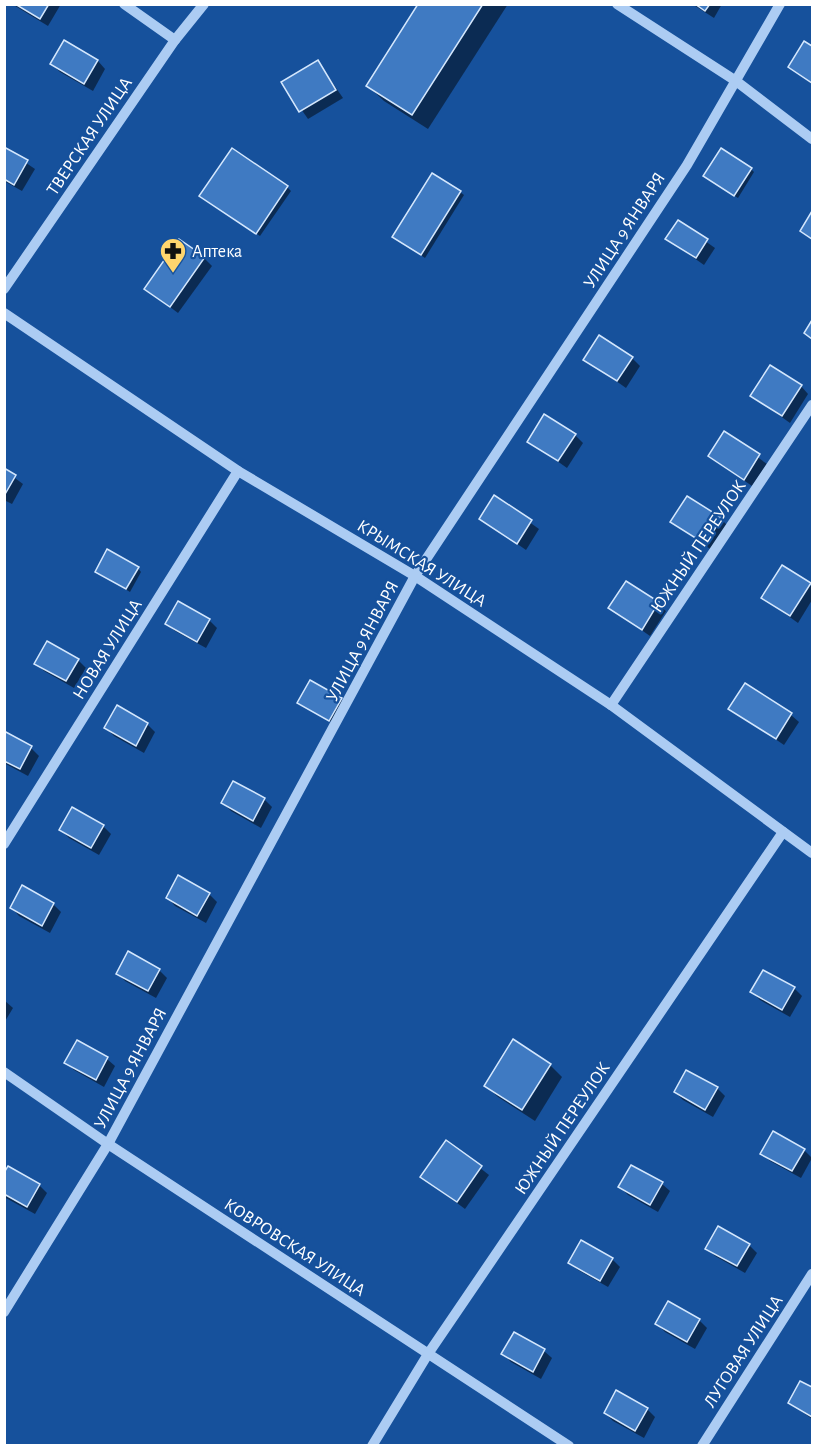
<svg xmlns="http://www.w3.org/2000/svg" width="817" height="1450" viewBox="0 0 817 1450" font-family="'Alegreya Sans',sans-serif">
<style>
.shadow{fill:#0007}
.building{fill:#3f7ac2;stroke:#d4e7fd;stroke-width:1.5}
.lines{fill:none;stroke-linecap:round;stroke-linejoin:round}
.minor{stroke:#acccf3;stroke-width:10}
.labels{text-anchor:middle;stroke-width:4.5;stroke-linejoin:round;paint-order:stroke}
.street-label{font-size:18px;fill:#fff;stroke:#16519c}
.poi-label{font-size:18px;fill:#fff;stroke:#16519c;text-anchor:start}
</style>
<rect width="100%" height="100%" fill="#16519c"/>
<g class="shadow">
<path d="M12,4H61L48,26Z"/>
<path d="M420,4H508L428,129L384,101L368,86Z"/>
<path d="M692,4H722L714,18Z"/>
<path d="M65,42L98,61L105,69L93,91L60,72L52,64Z"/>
<path d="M805,43L812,48V84L790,67Z"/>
<path d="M318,62L343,98L308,119L283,83Z"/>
<path d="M4,148L35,169L22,191L4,181Z"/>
<path d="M751,169L754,172L738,198L709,180Z"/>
<path d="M287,187L291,191L260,236L205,199Z"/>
<path d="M460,192L464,195L425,258L394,237Z"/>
<path d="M678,222L715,248L704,265L667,239Z"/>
<path d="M204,258L212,266L178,313L146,289Z"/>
<path d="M632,358L640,366L626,388L585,359Z"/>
<path d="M801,386L808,394L790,423L752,396Z"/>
<path d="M724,433L767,464L752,486L709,456Z"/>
<path d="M575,435L583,443L567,468L529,441Z"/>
<path d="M4,470L23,484L12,504L4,500Z"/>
<path d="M494,497L539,529L526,550L481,519Z"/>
<path d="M721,519L729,527L713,551L672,522Z"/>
<path d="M138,568L141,572L130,592L96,571Z"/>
<path d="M627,583L666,611L650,636L610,608Z"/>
<path d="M810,585L812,587V600L798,623L763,598Z"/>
<path d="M209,620L217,628L206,648L175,631L167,624Z"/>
<path d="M78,660L86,668L74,688L44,671L36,663Z"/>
<path d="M341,699L345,703L333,723L299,703Z"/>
<path d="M117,707L147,724L155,732L144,753L114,736L106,728Z"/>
<path d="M730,708L791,715L799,722L784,745Z"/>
<path d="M4,733L31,748L39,756L28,776L4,763Z"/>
<path d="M264,799L272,807L261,828L231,811L223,803Z"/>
<path d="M103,826L111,834L99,855L69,838L61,830Z"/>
<path d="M23,887L53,904L61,912L50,933L19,916L12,908Z"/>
<path d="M209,894L217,902L206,923L175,906L168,898Z"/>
<path d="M159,970L167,978L156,998L125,981L118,973Z"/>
<path d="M794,988L802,996L790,1017L760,1000L752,992Z"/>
<path d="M4,1000L13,1008L4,1023Z"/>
<path d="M514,1041L550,1065L562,1077L535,1121L498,1097L486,1086Z"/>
<path d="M77,1042L107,1059L115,1066L104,1087L74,1070L66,1062Z"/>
<path d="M717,1088L725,1096L713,1117L683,1100L675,1092Z"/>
<path d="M447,1142L489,1175L465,1209L422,1177Z"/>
<path d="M804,1150L812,1158L801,1178L770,1161L762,1153Z"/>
<path d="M4,1176L39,1185L47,1193L35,1214L4,1197Z"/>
<path d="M662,1184L670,1191L658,1212L628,1195L620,1187Z"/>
<path d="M749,1245L757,1253L745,1273L715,1256L707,1248Z"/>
<path d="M612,1259L620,1267L608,1287L578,1270L570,1263Z"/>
<path d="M699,1320L707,1328L695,1349L665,1332L657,1324Z"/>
<path d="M514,1334L544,1351L552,1358L541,1379L511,1362L503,1354Z"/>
<path d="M801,1383L812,1389V1419L790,1403Z"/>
<path d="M647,1409L655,1417L644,1438L613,1421L605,1413Z"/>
</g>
<g class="building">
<path d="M15,4H49L40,19Z"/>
<path d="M418,4H483L412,115L366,86Z"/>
<path d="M695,4H710L705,11Z"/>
<path d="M64,40L98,60L84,84L50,64Z"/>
<path d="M804,41L812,46V83L788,67Z"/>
<path d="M318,60L336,90L299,112L281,82Z"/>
<path d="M4,147L28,160L14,185L4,179Z"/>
<path d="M232,148L288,186L256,234L199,196Z"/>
<path d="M721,148L752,168L734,196L703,176Z"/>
<path d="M432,173L461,191L421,255L392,237Z"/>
<path d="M812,211V239L800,231Z"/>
<path d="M678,220L708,239L696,258L665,239Z"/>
<path d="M179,239L205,257L170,307L144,289Z"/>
<path d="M812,320V339L804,333Z"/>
<path d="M599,335L633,357L617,381L583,360Z"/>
<path d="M770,365L802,385L782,416L750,396Z"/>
<path d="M544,414L576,434L558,461L527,442Z"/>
<path d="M724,431L760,454L744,480L708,456Z"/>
<path d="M4,468L16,475L4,496Z"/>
<path d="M494,495L532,520L517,544L479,519Z"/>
<path d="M687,496L722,518L705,544L670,522Z"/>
<path d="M107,549L139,567L126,589L95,572Z"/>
<path d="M782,565L811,583L790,616L761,598Z"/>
<path d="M626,581L659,602L642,630L608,608Z"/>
<path d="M178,601L210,619L197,642L165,624Z"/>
<path d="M47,641L79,659L66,681L34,664Z"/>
<path d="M310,680L342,698L329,721L297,703Z"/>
<path d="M745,683L792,713L776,739L728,709Z"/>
<path d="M117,705L148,723L136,746L104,728Z"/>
<path d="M4,731L32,746L20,769L4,761Z"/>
<path d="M233,781L265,798L253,821L221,803Z"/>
<path d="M72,807L104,825L91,848L59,830Z"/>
<path d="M178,875L210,893L197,916L166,898Z"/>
<path d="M22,885L54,903L42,926L10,908Z"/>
<path d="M128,951L160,969L148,991L116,974Z"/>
<path d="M763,970L795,987L782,1010L750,992Z"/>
<path d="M513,1039L551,1064L522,1110L484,1086Z"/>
<path d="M77,1040L108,1057L96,1080L64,1063Z"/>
<path d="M686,1070L718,1087L705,1110L674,1092Z"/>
<path d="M773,1131L805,1149L792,1171L760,1154Z"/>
<path d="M446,1140L482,1166L457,1202L420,1177Z"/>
<path d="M631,1165L663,1182L650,1205L618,1187Z"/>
<path d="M8,1166L40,1184L27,1207L4,1194V1173Z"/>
<path d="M718,1226L750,1244L737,1266L705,1249Z"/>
<path d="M581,1240L613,1258L600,1281L568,1263Z"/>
<path d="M668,1301L700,1319L687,1342L655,1324Z"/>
<path d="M514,1332L545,1349L533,1372L501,1354Z"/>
<path d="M800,1381L812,1387V1417L788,1403Z"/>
<path d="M616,1390L648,1408L635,1431L604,1413Z"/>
</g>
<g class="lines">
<g class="minor">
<path d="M124,4L175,40"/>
<path d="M617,4L736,81L812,139"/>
<path d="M4,289L175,40L204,4"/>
<path d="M4,313L238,471L415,576L611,705L812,853"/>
<path d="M611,705L812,405"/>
<path d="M4,844L238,471"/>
<path d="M4,1072L108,1144L569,1446"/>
<path d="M4,1312L108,1144L415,576L687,165L780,4"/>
<path d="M372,1446L428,1354L783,832"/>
<path d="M702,1446L812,1274"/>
</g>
</g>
<defs>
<g id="pharmacy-pin" transform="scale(1.35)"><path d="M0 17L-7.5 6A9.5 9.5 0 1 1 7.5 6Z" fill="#ffd56e" stroke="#16519c"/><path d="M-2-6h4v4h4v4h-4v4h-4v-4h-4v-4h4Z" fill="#111"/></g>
</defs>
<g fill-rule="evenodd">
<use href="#pharmacy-pin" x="173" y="251"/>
</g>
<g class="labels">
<g class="street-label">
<text transform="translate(89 136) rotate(-56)" y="6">ТВЕРСКАЯ УЛИЦА</text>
<text transform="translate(624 230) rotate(-57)" y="6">УЛИЦА 9 ЯНВАРЯ</text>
<text transform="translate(698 546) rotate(-56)" y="6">ЮЖНЫЙ ПЕРЕУЛОК</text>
<text transform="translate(422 563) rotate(32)" y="6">КРЫМСКАЯ УЛИЦА</text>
<text transform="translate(362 641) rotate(-62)" y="6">УЛИЦА 9 ЯНВАРЯ</text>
<text transform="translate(107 649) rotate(-58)" y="6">НОВАЯ УЛИЦА</text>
<text transform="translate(130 1068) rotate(-62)" y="6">УЛИЦА 9 ЯНВАРЯ</text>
<text transform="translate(562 1128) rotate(-56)" y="6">ЮЖНЫЙ ПЕРЕУЛОК</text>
<text transform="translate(295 1247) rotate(33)" y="6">КОВРОВСКАЯ УЛИЦА</text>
<text transform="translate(743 1351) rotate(-57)" y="6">ЛУГОВАЯ УЛИЦА</text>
</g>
<g class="poi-label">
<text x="192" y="257">Аптека</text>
</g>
</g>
<rect width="817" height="1450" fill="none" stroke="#ffffff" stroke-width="12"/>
</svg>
